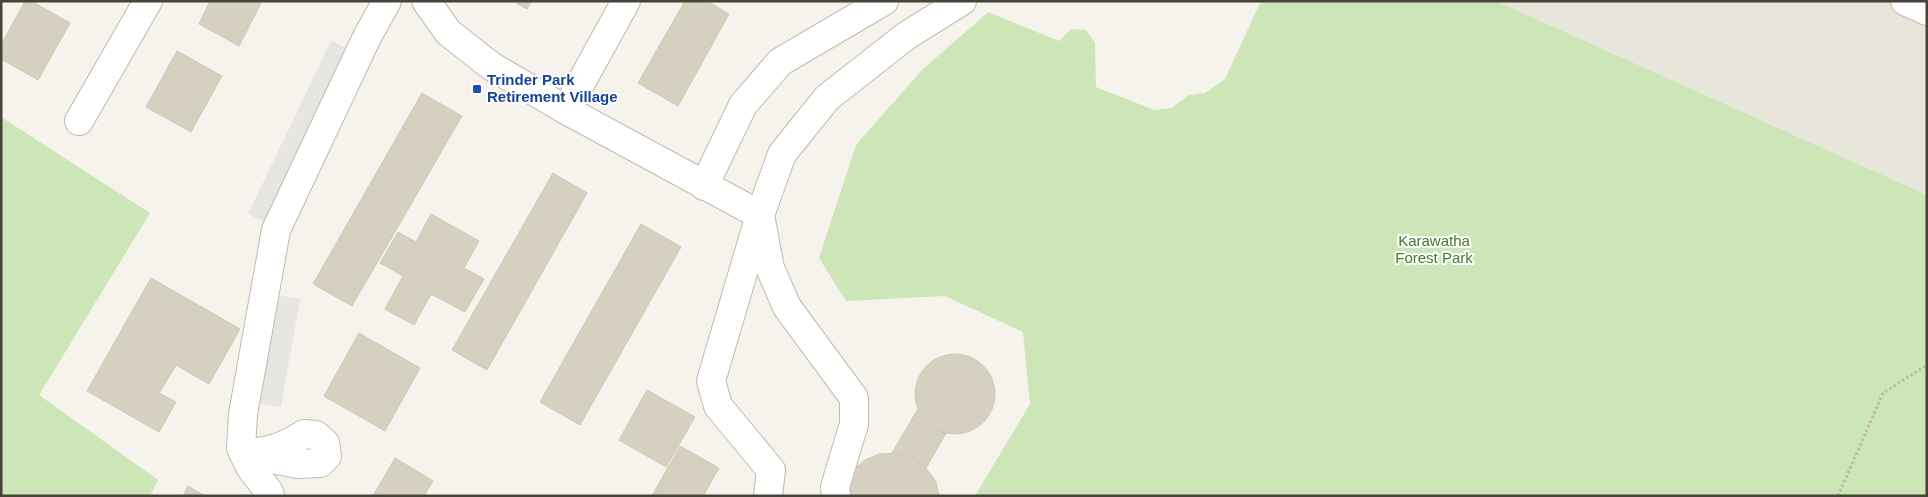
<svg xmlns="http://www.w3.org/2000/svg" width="1928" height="497" viewBox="0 0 1928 497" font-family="Helvetica,sans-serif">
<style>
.residential{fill:#e8e5da}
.green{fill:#cce6b7}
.parking{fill:#e7e5e2}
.building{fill:#d6d0c1;stroke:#d0c8b5}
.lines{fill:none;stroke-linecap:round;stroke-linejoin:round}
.minor-casing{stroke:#c0bbae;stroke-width:30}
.path{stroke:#c1b8a0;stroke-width:3;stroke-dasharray:2.5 2.5;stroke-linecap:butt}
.minor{stroke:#fff;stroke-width:28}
.transit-dot{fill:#1a4fb4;stroke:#fff;stroke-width:2}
.labels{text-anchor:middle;stroke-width:4;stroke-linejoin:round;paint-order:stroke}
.transit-label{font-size:15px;font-weight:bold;fill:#164399;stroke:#fff;text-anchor:start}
.park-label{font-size:15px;fill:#43782f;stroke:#fff}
</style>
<rect width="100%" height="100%" fill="#f5f3eb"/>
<path class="residential" d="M1496,1H1927V195Z"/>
<g class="green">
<path d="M1261,1H1496L1927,195V496H975L1030,404L1023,332L945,296L846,301L819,258L856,145L921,71L988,12L1059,41L1071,29L1086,30L1095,43L1096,87L1154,110L1172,108L1189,95L1205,93L1225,79Z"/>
<path d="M1,117L150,213L39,395L158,480L150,496H1Z"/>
</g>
<g class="parking">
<path d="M331,41L352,51L270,225L248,214Z"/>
<path d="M276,295L300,299L281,407L257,403Z"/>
</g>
<g class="building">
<path d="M25,1H31L70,23L38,80L1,59V45Z"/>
<path d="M210,1H262L239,46L199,24Z"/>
<path d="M513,1H532L527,9Z"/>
<path d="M685,1H707L729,14L678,106L638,83Z"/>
<path d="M177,51L222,76L191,132L146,107Z"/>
<path d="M422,93L462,116L352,306L313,284Z"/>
<path d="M553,173L587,193L487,370L452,350Z"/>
<path d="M431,214L479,241L464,268L484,279L465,312L431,294L414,325L385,309L403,276L380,263L398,232L416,242Z"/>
<path d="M641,224L681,247L580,425L540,402Z"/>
<path d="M151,278L240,329L209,384L176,365L159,393L176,402L159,432L87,391Z"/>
<path d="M359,333L420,368L385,431L324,396Z"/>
<circle cx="955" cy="394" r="40"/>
<path d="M647,390L695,417L666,467L619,440Z"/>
<path d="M918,409L929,424L939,431L946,433L926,468L912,457L892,453Z"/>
<path d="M680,446L719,468L703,496H652Z"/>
<path d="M896,453L912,457L926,468L936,482L939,496H842L853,470L865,460L879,454Z"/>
<path d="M395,458L433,481L424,496H373Z"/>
<path d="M188,486L205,496H183Z"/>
</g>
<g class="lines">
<g class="minor-casing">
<g id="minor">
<path d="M426,1L448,32L491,66L566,110L760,215L782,154L827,98L906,36L962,1"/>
<path d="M1905,1L1927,11"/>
<path d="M566,110L626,1"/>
<path d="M79,121L148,1"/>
<path d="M704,186L743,105L780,62L884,1"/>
<path d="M304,434L316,435L325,443L327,456L320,463L298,464L244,454C269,451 283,448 304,434Z"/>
<path d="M270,496L269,492L250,467L241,448L243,414L276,230L367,37L387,1"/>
<path d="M768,496L771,470L718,406L711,381L760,215L770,268L787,307L854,398V424L835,487L836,496"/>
</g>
</g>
<path class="path" d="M1838,496L1883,393L1927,365"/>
<use href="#minor" class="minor"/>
</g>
<rect class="transit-dot" x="472" y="84" width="10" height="10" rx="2.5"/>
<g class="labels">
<g class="transit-label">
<text x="487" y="85">Trinder Park<tspan x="487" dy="17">Retirement Village</tspan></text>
</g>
<g class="park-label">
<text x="1434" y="246">Karawatha<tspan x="1434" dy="17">Forest Park</tspan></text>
</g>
</g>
<rect width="1928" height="497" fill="none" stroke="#484439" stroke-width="5"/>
</svg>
